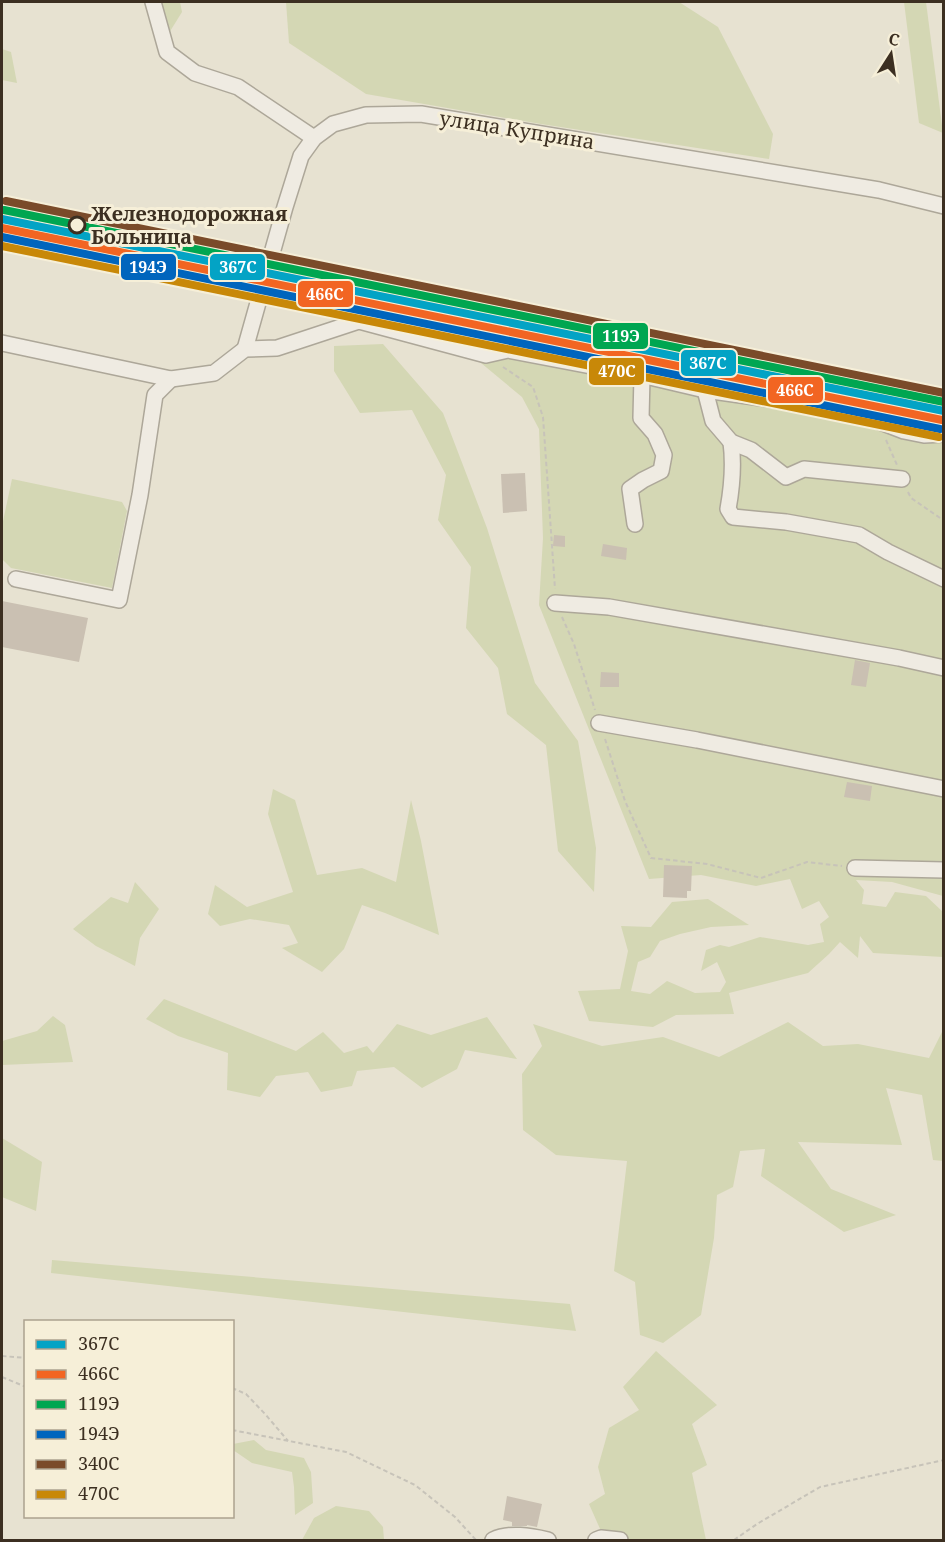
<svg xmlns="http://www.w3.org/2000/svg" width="945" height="1542" viewBox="0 0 945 1542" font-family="'Noto Serif',serif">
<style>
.green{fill:#d4d7b4}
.building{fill:#cac0b2}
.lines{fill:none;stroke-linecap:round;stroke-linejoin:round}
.minor-casing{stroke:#ada799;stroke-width:18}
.path{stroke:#c7c3b9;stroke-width:2;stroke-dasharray:4.5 3;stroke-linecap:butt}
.minor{stroke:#efebe2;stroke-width:15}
.rail-1-casing{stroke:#f6efd8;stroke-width:12}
.rail-2-casing{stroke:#f6efd8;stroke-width:12}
.rail-3-casing{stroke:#f6efd8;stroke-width:12}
.rail-4-casing{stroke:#f6efd8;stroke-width:12}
.rail-5-casing{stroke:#f6efd8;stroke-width:12}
.rail-6-casing{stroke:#f6efd8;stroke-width:12}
.rail-1{stroke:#03a3c5;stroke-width:8}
.rail-2{stroke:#f26522;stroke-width:8}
.rail-3{stroke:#00a651;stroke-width:8}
.rail-4{stroke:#0065bd;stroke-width:8}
.rail-5{stroke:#7a4b2a;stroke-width:8}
.rail-6{stroke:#c88808;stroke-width:8}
.stop-dot{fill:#f6efd8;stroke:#3c2f21;stroke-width:3}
.labels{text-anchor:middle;stroke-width:6;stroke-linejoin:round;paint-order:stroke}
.street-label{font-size:20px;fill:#3c2f21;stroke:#f6efd8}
.stop-label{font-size:20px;font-weight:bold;fill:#3c2f21;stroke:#f6efd8;text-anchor:start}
.line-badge{stroke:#f6efd8;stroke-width:2}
.badge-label{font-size:16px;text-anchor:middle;font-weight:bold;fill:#fff}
</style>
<rect width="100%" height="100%" fill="#e7e2d1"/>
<g class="green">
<path d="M155,2H180L182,12L164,41Z"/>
<path d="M286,2H679L718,27L773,134L769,159L541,124L366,94L289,43Z"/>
<path d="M904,2H926L943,133L919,123Z"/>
<path d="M2,49L11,52L17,83L2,80Z"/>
<path d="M479,339L943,432V896L892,882L856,880L864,890L862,904L886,907L895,892L926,896L943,912V957L873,953L860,936L858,958L840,942L829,954L808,973L729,993L734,1014L676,1015L653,1027L589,1021L578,991L620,989L628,951L621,926L651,927L672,902L708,899L749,925L711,927L680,934L660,941L650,957L638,962L631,991L650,994L667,981L695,993L720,992L726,982L717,962L701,971L706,950L720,945L729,947L760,937L808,945L824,942L820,924L829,917L819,901L802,909L790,879L756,886L701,875L649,879L539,605L543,538L539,429L522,397L475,358Z"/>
<path d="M383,344L443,413L487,528L535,683L578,741L596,848L594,892L558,851L546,745L507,714L498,668L466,628L471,567L438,520L446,475L412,410L360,413L334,371V346Z"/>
<path d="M12,479L122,502L127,511L112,588L11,568L2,559V526Z"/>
<path d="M273,789L295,800L317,875L362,868L396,882L411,800L421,841L439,935L385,913L362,905L344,949L322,972L282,948L298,943L289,925L250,919L220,926L208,914L215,885L247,907L293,892L268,814Z"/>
<path d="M135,882L159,909L140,938L135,966L96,946L73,929L111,897L128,903Z"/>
<path d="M164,999L296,1051L323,1032L344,1053L367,1046L373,1053L397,1024L431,1035L487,1017L517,1059L465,1050L457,1069L422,1088L394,1067L357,1071L352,1086L321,1092L308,1072L276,1076L260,1097L227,1090L228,1053L178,1036L146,1019Z"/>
<path d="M53,1016L65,1025L73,1062L2,1065V1041L37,1031Z"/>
<path d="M788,1022L823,1046L858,1044L929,1058L943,1030V1161L933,1160L922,1095L886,1088L902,1145L798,1142L831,1189L896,1215L844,1232L761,1176L765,1149L740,1151L733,1187L717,1195L714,1238L701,1315L663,1343L640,1335L635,1282L614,1271L627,1161L556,1155L523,1130L522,1074L542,1046L533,1024L602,1046L663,1037L719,1057Z"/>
<path d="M2,1138L42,1162L36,1211L2,1197Z"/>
<path d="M52,1260L570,1304L576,1331L51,1273Z"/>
<path d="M656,1351L717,1405L692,1424L707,1465L692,1473L706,1540H605L589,1504L605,1494L598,1467L609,1428L639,1410L623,1387Z"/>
<path d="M254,1440L266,1450L304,1458L311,1472L313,1503L295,1515L294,1487L292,1472L252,1463L233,1450V1444Z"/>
<path d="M336,1506L369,1511L383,1527L384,1540H302L314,1518Z"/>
</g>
<g class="building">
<path d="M525,473L527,511L503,513L501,474Z"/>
<path d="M554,535L565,536V547L553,546Z"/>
<path d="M603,544L627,548L626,560L601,556Z"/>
<path d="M2,601L88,618L79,662L2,647Z"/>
<path d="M855,660L870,663L866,687L851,685Z"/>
<path d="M601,672L619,673V687H600Z"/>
<path d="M847,782L872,786L870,801L844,797Z"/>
<path d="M664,865L692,866L691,891H687V898L663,897Z"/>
<path d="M507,1496L542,1504L537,1527L527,1525V1526H512V1522L503,1520Z"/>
</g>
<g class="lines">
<g class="minor-casing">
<g id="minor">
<path d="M153,2L167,52L195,73L238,87L314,138"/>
<path d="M2,343L171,379L214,373L245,349L277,348L359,321L486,355L508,350L654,378L705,390L824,407L878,421L904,431L924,435L944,434"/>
<path d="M245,349L285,207L301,156L314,138L333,124L366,115L421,114L879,190L944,206"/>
<path d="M705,390L713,421L731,442L751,450L786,477L804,469L902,479"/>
<path d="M731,442C734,465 732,487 728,509L733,517L786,522L859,535L888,552L944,579"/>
<path d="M635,524L630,489L643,480L661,471L664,455L655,434L641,418L642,376"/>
<path d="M16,579L119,600L140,495L155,395L171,379"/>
<path d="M555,603L609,607L899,658L944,668"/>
<path d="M599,723L697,740L944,789"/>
<path d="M855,868L944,870"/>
<path d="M493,1540C509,1532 531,1536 548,1540"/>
<path d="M596,1540L601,1538L620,1540"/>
</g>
</g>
<g class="path">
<path d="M503,367L533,387L543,417L555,589"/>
<path d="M886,440L897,465"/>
<path d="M908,492L911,498L943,520L944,523"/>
<path d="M562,617L574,644L595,710"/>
<path d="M605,739L625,801L651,858L707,864L761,878L807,862L842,866"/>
<path d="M2,1356L26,1358"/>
<path d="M2,1377L26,1387"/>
<path d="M232,1388L246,1394L266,1415L288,1441"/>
<path d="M232,1430L346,1452L415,1485L455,1517L476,1540"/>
<path d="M734,1540L757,1524L820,1487L944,1460"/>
</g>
<use href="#minor" class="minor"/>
<g class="rail-1-casing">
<path id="rail-1" d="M2,219L944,411"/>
</g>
<g class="rail-2-casing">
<path id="rail-2" d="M2,228L942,420"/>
</g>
<g class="rail-3-casing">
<path id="rail-3" d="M4,210L944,402"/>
</g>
<g class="rail-4-casing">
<path id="rail-4" d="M2,237L940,429"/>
</g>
<g class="rail-5-casing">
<path id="rail-5" d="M6,201L944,393"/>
</g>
<g class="rail-6-casing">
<path id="rail-6" d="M2,246L939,437"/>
</g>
<use href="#rail-1" class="rail-1"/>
<use href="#rail-2" class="rail-2"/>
<use href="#rail-3" class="rail-3"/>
<use href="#rail-4" class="rail-4"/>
<use href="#rail-5" class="rail-5"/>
<use href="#rail-6" class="rail-6"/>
</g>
<circle class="stop-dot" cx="77" cy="225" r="8"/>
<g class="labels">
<g class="street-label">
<text transform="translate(517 130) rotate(9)" y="7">улица Куприна</text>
</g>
<g class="stop-label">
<text x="91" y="221">Железнодорожная<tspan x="91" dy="23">Больница</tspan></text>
</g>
</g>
<g class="line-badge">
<rect x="120" y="253" width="57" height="28" rx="6" fill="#0065bd"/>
<rect x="209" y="253" width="57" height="28" rx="6" fill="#03a3c5"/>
<rect x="297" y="280" width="57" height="28" rx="6" fill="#f26522"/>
<rect x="592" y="322" width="57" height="28" rx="6" fill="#00a651"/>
<rect x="680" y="349" width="57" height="28" rx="6" fill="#03a3c5"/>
<rect x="588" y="357" width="57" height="29" rx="6" fill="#c88808"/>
<rect x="767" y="376" width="57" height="28" rx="6" fill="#f26522"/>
</g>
<g class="badge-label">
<text x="148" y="273">194Э</text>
<text x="238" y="273">367С</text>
<text x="325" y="300">466С</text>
<text x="621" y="342">119Э</text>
<text x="708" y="369">367С</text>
<text x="617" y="377">470С</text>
<text x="795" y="396">466С</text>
</g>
<rect width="945" height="1542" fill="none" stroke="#3c2f21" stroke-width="6"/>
<rect x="24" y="1320" width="210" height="198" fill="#f6efd8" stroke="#aca28f" stroke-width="1.5"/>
<rect x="36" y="1340" width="30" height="9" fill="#03a3c5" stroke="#aca28f" stroke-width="1.5"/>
<text x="78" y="1350" font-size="18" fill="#3c2f21">367С</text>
<rect x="36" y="1370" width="30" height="9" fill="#f26522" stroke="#aca28f" stroke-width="1.5"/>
<text x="78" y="1380" font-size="18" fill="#3c2f21">466С</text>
<rect x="36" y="1400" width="30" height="9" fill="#00a651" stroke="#aca28f" stroke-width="1.5"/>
<text x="78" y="1410" font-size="18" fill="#3c2f21">119Э</text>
<rect x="36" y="1430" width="30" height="9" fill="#0065bd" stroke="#aca28f" stroke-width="1.5"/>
<text x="78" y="1440" font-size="18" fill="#3c2f21">194Э</text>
<rect x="36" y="1460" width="30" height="9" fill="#7a4b2a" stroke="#aca28f" stroke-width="1.5"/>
<text x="78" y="1470" font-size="18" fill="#3c2f21">340С</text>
<rect x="36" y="1490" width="30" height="9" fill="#c88808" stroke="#aca28f" stroke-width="1.5"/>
<text x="78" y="1500" font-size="18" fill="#3c2f21">470С</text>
<g transform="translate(891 54) rotate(12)" stroke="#f6efd8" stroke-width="4.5" paint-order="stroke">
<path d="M0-4.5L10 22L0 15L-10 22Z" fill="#3c2f21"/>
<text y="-9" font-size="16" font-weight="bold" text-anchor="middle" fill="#3c2f21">С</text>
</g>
</svg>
